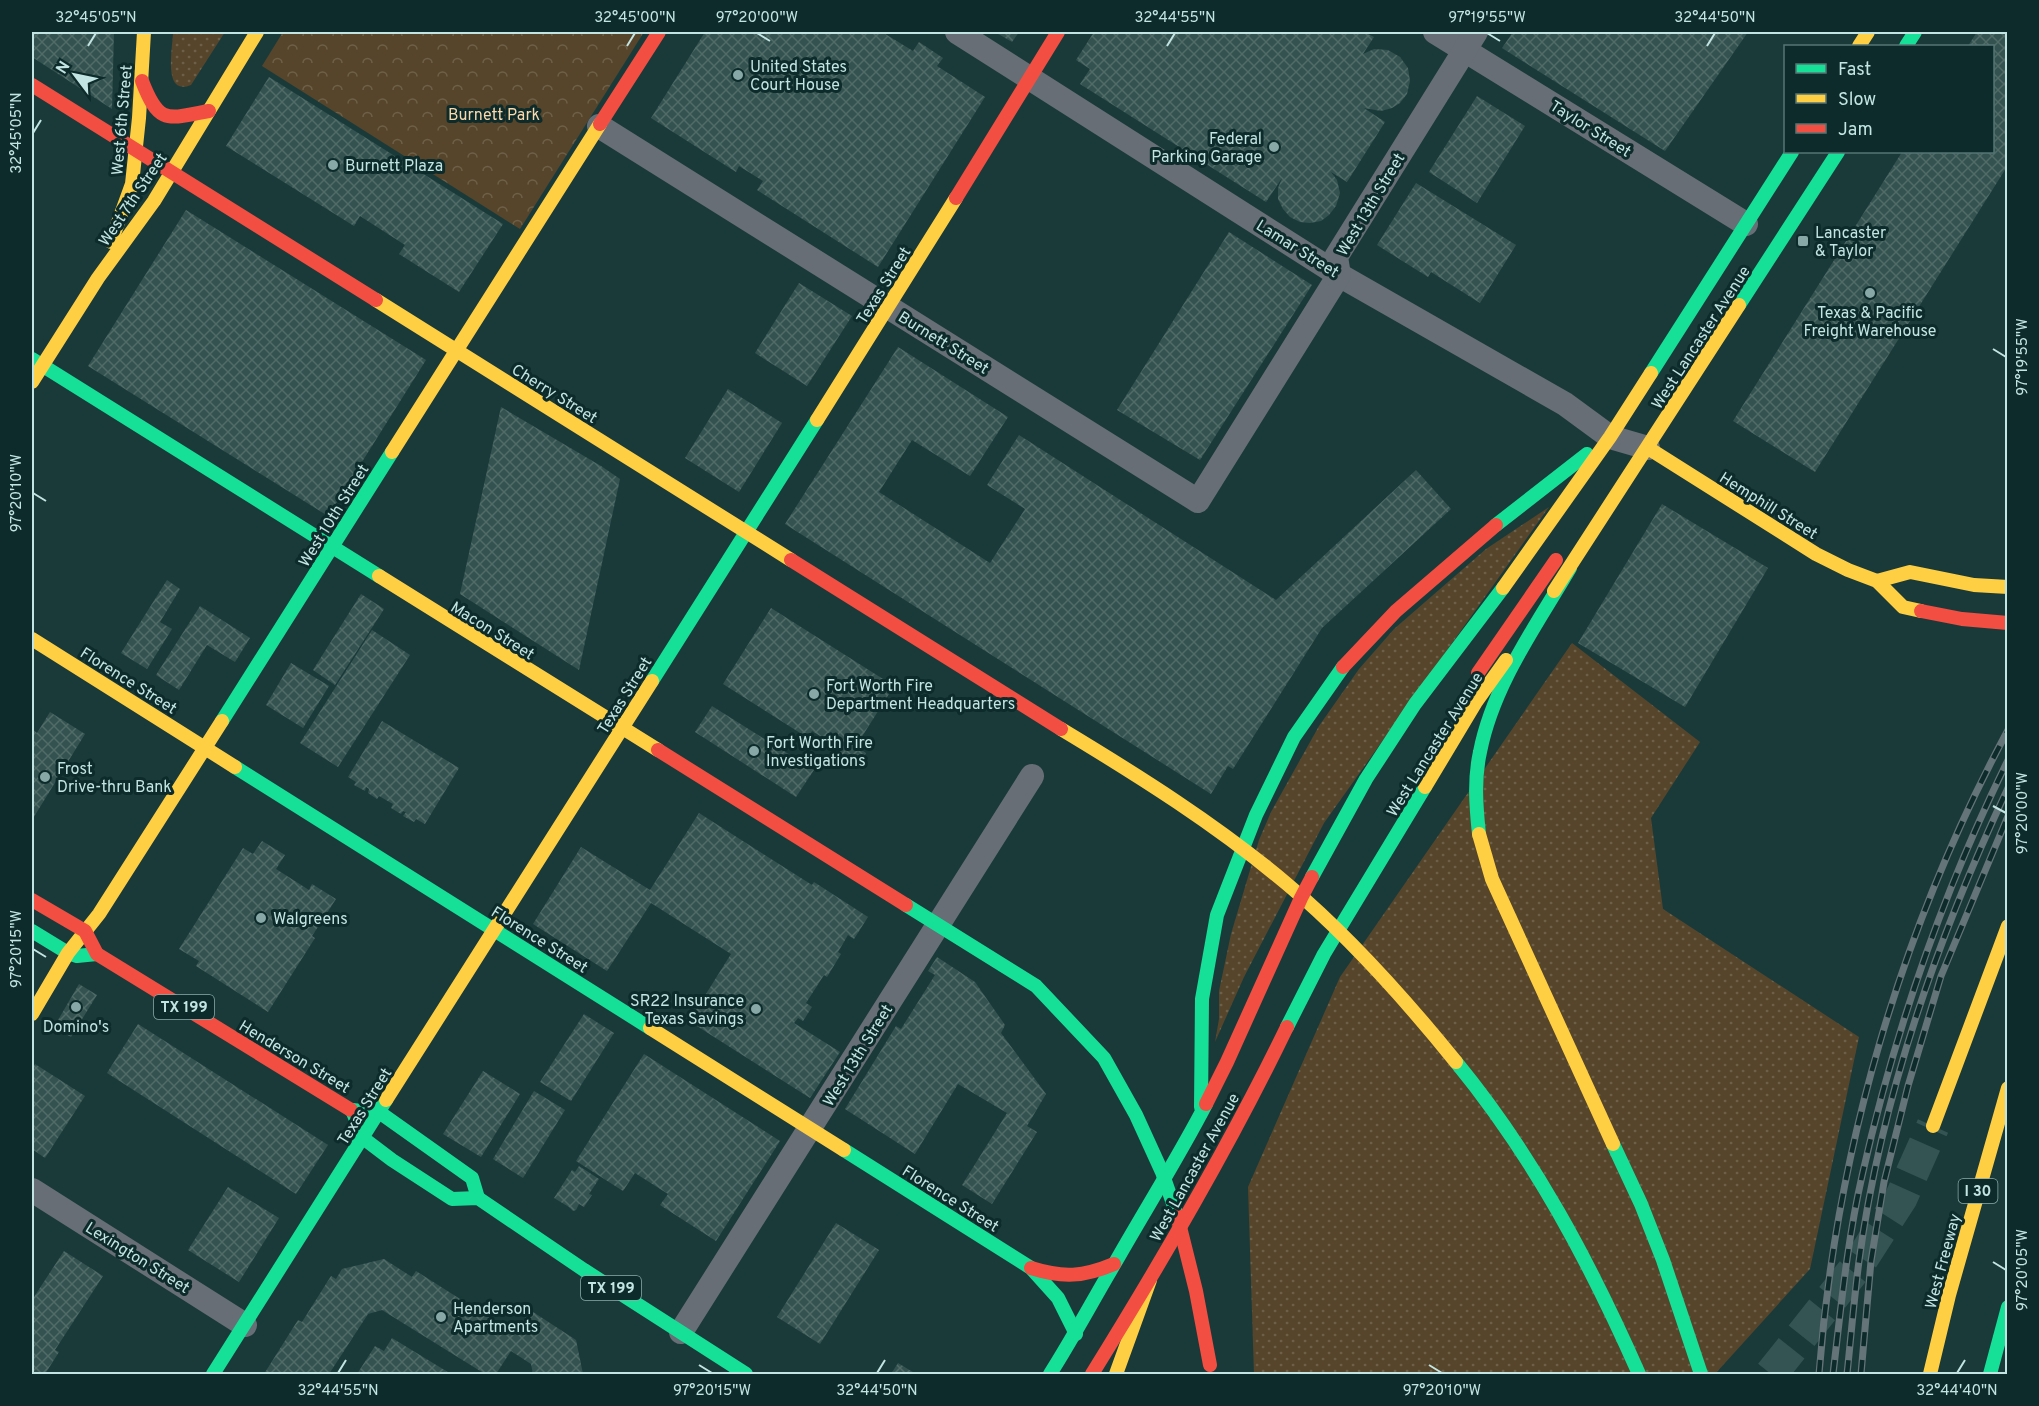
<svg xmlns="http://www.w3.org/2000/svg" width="2039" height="1406" viewBox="0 0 2039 1406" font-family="Overpass,sans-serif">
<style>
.grass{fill:url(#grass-dots)}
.forest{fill:url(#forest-crowns)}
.building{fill:url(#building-cross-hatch)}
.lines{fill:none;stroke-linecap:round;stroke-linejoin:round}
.highway-tunnel{stroke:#335453;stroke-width:33;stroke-dasharray:33 16;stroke-linecap:butt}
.street{stroke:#676e76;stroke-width:24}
.fast{stroke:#16e098;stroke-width:14}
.slow{stroke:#ffcf43;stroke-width:14}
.jam{stroke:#f24e42;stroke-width:14}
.rail-casing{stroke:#657478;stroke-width:7}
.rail{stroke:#0c2b2a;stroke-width:4.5;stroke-dasharray:14;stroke-linecap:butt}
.ticks{fill:none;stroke:#c2e4e2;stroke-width:2}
.poi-dot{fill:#87a8a7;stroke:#0c2b2a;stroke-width:2}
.labels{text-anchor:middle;stroke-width:6;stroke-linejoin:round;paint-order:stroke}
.shield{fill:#0c2b2a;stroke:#8bacab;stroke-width:1.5}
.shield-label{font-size:15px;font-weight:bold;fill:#c2e4e2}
.poi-label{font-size:16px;fill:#c2e4e2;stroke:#0c2b2a;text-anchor:start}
.park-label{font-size:16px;fill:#fcd9ad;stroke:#0c2b2a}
.street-label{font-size:16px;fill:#c2e4e2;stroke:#0c2b2a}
.neatline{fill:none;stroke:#c2e4e2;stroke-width:2}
.ticks-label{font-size:15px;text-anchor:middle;fill:#c2e4e2}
</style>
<defs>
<pattern id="grass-dots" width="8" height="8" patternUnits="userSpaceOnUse" patternTransform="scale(1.5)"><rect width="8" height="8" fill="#56452a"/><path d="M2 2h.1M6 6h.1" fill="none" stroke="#6d6049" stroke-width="1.8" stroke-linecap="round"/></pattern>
<pattern id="forest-crowns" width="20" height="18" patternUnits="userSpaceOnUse" patternTransform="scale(1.5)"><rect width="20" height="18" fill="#56452a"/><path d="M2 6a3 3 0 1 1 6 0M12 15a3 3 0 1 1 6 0" fill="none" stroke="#6d6049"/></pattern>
<pattern id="building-cross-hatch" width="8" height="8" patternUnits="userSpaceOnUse" patternTransform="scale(1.5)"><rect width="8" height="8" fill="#34524f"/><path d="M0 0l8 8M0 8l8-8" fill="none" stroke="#506b68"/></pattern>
</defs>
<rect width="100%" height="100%" fill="#1a3a3a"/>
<g class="grass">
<path d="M173,32H225L191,85C162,97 173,47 173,32Z"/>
<path d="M1549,507L1324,823L1244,977L1215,1042L1219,1019V991L1231,934L1259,840L1271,812L1319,726L1359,669L1394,629L1486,549Z"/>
<path d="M1572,643L1700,742L1651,818L1663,909L1859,1037L1810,1269L1715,1374H1254L1248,1187L1340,977Z"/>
</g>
<path class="forest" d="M283,32H644L520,229L262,66Z"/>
<g class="building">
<path d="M32,32H114L112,109L32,57Z"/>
<path d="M705,32H882L913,51L919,42L943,58L937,66L985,97L878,267L757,190L763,181L739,166L736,172L651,118Z"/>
<path d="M995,32H1019L1012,42Z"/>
<path d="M1094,32H1364L1374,37L1363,54L1374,49L1388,50L1400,57L1408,68L1410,81L1407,94L1400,103L1392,108L1381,111L1364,108L1385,122L1347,182L1331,172L1337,180L1340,193L1336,206L1329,215L1321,221L1310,223L1300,222L1290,217L1283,209L1278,199V188L1282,178L1266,202L1080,84L1090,69L1076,60Z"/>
<path d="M1513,32H1748L1665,151L1502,48Z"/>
<path d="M1977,32H2008V165L1815,472L1733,421L1902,152H1992V46H1968Z"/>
<path d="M269,77L503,224L459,292L399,254L405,245L360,216L354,226L226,146Z"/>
<path d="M1477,96L1525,126L1477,203L1429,172Z"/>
<path d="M1416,183L1516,245L1480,303L1431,272L1428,277L1377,245Z"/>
<path d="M186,210L426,360L328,516L88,366Z"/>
<path d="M1229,232L1312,285L1200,460L1117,410Z"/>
<path d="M799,283L852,316L807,386L755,353Z"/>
<path d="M898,347L1008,417L970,476L912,440L879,492L990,563L1025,509L987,485L1019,435L1276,600L1416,470L1451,509L1322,628L1233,769L1228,766L1211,794L785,524Z"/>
<path d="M728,389L782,423L739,492L685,458Z"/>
<path d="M501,407L601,466L620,479L579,670L460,594Z"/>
<path d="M1662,504L1768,568L1685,707L1578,643Z"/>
<path d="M167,580L180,589L160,622L172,629L147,669L121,653Z"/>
<path d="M361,594L384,609L335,685L313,670Z"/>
<path d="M200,606L250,638L235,662L207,645L179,690L156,675Z"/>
<path d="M771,608L894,686L856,746L866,753L861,762L849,755L842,766L834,761L841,749L812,731L808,738L723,684Z"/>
<path d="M372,630L410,655L338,767L300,743Z"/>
<path d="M291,663L329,686L303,728L266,705Z"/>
<path d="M712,706L814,770L796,797L695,732Z"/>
<path d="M50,712L85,734L32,820V729L37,733Z"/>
<path d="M382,721L459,768L425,824L416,819L414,822L403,816L406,812L403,811L401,814L391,808L393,804L379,796L377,799L368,793L369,789L366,787L365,791L354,785L356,782L348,777Z"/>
<path d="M699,813L812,885L814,882L868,917L854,939L848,935L838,952L841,954L827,977L824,975L806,1003L812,1007L803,1021L798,1018L794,1023L840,1052L810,1098L689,1021L731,954L651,903L607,971L533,924L581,847L650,890Z"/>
<path d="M262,841L285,855L276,869L309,890L312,884L336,899L312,936L315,938L268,1012L196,966L199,961L179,949L243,848L253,854Z"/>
<path d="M937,957L975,982L1005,1025L1001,1033L1046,1094L1027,1126L1037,1132L992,1204L962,1185L1007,1113L958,1084L915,1154L845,1109L896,1026L901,1029L935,975L928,971Z"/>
<path d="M79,984L97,995L71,1037L54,1027Z"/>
<path d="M584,1014L614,1033L571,1101L540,1082Z"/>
<path d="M138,1024L328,1145L296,1194L107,1073Z"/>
<path d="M644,1054L780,1141L716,1241L660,1205L668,1194L635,1173L623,1191L576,1161Z"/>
<path d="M35,1064L85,1096L45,1158L32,1149V1069Z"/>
<path d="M483,1071L520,1094L481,1157L443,1134Z"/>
<path d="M534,1091L565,1110L523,1178L493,1159Z"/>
<path d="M579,1166L599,1179L589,1194L592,1195L584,1207L579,1204L576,1210L573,1211L569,1207L554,1198L572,1170L575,1172Z"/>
<path d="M228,1187L279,1218L239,1282L188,1250Z"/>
<path d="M836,1223L879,1250L820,1344L777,1317Z"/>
<path d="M64,1251L103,1276L55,1350L59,1352L45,1374H32V1300Z"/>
<path d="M384,1259L412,1277L416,1271L515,1334L530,1310L576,1340L583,1374H533L531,1364L511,1351L496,1374H485L382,1310L368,1314L329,1374H264L298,1320L302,1322L331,1276L336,1279L342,1269Z"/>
<path d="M392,1338L451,1374H357L375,1346L384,1351Z"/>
<path d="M898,1363L916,1374H891Z"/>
</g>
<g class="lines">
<path class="highway-tunnel" d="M1771,1374L1858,1265L1901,1198L1933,1126"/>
<g class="street">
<path d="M957,32L1339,275L1565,404L1610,437L1648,448"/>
<path d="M1435,32L1746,224"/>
<path d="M599,126L1198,501L1339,275L1336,257L1476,32"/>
<path d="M32,1190L245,1325"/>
<path d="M681,1332L1032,776"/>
</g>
<g class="fast">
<path d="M1906,46L1915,32"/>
<path d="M1739,305L1838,152"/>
<path d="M32,359L379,576"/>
<path d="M1651,373L1792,152"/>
<path d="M1496,525L1587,454"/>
<path d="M652,681L817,420"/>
<path d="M222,721L392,452"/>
<path d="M235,767L650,1028"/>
<path d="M1479,834C1476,806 1474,779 1480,752C1493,685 1536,626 1570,568"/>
<path d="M1312,877L1366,779L1415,704L1503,588"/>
<path d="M906,905L1036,986L1104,1058L1136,1115L1162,1172L1177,1215"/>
<path d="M32,931L68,953L77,956L97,954"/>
<path d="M1287,1027L1324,954L1425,787"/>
<path d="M1456,1062C1534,1157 1590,1263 1639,1374"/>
<path d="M1201,1107L1202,999L1217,915L1256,815L1294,737L1343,667"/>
<path d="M351,1110L379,1112L472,1178L478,1198"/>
<path d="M352,1110L363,1138L392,1160L452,1199L478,1198L584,1270L746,1374"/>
<path d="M1613,1144L1641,1204L1663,1260L1701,1374"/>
<path d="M844,1150L1031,1268L1058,1298L1076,1334"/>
<path d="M213,1374L386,1100"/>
<path d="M1050,1374C1073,1338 1093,1300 1115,1263C1145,1210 1178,1158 1206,1104"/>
<path d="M1990,1374L2008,1307"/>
</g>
<g class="slow">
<path d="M1859,46L1868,32"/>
<path d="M111,242L132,184L139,118L144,32"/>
<path d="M376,300L791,560"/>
<path d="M32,382L98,278L154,201L257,32"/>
<path d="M817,420L956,198"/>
<path d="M1648,448L1816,554L1848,570L1877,581L1903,607L1921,611"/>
<path d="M392,452L600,124"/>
<path d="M379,576L658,750"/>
<path d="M1877,581L1910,572L1974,585L2008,587"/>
<path d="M1503,588L1610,437L1651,373"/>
<path d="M1554,591L1739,305"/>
<path d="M32,639L235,767"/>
<path d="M1061,729C1139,776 1217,825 1287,884C1349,936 1405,999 1456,1062"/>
<path d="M1425,787L1476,702L1506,660"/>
<path d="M1479,834L1492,879L1613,1144"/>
<path d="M32,1014L68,953L99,914L222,721"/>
<path d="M650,1028L844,1150"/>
<path d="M386,1100L652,681"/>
<path d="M1933,1126L2008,926"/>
<path d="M1116,1374L1150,1280"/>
<path d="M1930,1374L1949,1295L2008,1088"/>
</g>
<g class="jam">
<path d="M142,81C159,125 167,119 209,111"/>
<path d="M32,85L376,300"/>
<path d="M600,124L659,32"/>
<path d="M956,198L1058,32"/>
<path d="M791,560L1061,729"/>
<path d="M1921,611L1962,619L2008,623"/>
<path d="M1343,667L1396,611L1496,525"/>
<path d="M1478,673L1556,560"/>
<path d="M658,750L906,905"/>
<path d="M32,900L85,931L97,954L351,1110"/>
<path d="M1206,1104L1227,1062L1301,898L1312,877"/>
<path d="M1177,1215L1196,1291L1210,1365"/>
<path d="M1031,1268C1063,1278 1083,1277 1114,1264"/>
<path d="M1092,1374C1162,1261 1229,1147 1287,1027"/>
</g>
<g class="rail-casing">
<g id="rail">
<path d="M1819,1374C1836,1150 1901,929 2008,730"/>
<path d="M1833,1374C1841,1308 1847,1242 1862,1176C1894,1033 1943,892 2008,760"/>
<path d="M1847,1374C1851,1337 1854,1299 1859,1261C1881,1098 1938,936 2008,788"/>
<path d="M1861,1374L1871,1261L1884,1182L1908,1086L1941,976L2008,816"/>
</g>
</g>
<use href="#rail" class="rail"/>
</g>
<path class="ticks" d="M757,33L770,41M1487,33L1500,41M88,46L96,33M627,46L635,33M1167,46L1175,33M1707,46L1715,33M33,133L41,120M1993,349L2006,357M33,493L46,501M1993,806L2006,813M33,949L46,957M1993,1262L2006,1270M699,1365L712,1373M1429,1365L1442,1373M338,1373L346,1360M877,1373L885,1360M1957,1373L1965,1360"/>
<g class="poi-dot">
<circle cx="738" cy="75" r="6"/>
<circle cx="1274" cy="147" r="6"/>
<circle cx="333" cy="165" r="6"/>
<rect x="1797" y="235" width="12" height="12" rx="3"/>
<circle cx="1870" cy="293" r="6"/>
<circle cx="814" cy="694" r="6"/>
<circle cx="754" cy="751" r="6"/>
<circle cx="45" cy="777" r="6"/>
<circle cx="261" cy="918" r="6"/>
<circle cx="76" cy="1007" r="6"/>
<circle cx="756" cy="1009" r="6"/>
<circle cx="441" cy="1317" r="6"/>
</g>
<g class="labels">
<g class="shield">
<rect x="154" y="995" width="60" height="24" rx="4.5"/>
<rect x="1958.5" y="1179" width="39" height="24" rx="4.5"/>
<rect x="581" y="1276" width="60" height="24" rx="4.5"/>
</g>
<g class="shield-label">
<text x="184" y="1012">TX 199</text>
<text x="1978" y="1196">I 30</text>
<text x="611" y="1293">TX 199</text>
</g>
<g class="poi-label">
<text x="750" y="72">United States<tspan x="750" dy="18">Court House</tspan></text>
<text x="1262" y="144" text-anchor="end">Federal<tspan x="1262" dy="18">Parking Garage</tspan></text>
<text x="345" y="171">Burnett Plaza</text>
<text x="1815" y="238">Lancaster<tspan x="1815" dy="18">&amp; Taylor</tspan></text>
<text x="1870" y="318" text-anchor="middle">Texas &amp; Pacific<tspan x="1870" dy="18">Freight Warehouse</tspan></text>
<text x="826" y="691">Fort Worth Fire<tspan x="826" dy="18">Department Headquarters</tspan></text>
<text x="766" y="748">Fort Worth Fire<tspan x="766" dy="18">Investigations</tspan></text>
<text x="57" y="774">Frost<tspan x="57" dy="18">Drive-thru Bank</tspan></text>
<text x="273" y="924">Walgreens</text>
<text x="744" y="1006" text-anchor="end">SR22 Insurance<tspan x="744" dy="18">Texas Savings</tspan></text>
<text x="76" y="1032" text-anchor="middle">Domino's</text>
<text x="453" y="1314">Henderson<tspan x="453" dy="18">Apartments</tspan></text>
</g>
<g class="park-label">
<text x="494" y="120">Burnett Park</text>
</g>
<g class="street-label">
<text transform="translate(121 120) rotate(-85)" y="6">West 6th Street</text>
<text transform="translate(1591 128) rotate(32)" y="6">Taylor Street</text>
<text transform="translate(132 199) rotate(-56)" y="6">West 7th Street</text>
<text transform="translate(1370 204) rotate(-59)" y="6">West 13th Street</text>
<text transform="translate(1298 248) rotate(32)" y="6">Lamar Street</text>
<text transform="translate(883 285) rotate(-58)" y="6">Texas Street</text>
<text transform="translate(1700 337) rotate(-57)" y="6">West Lancaster Avenue</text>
<text transform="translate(944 342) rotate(32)" y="6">Burnett Street</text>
<text transform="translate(555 393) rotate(32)" y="6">Cherry Street</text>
<text transform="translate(1769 505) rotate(32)" y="6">Hemphill Street</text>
<text transform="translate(333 515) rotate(-58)" y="6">West 10th Street</text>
<text transform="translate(493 630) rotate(32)" y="6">Macon Street</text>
<text transform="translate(129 680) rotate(32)" y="6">Florence Street</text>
<text transform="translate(624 695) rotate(-58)" y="6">Texas Street</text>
<text transform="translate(1434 744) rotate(-58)" y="6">West Lancaster Avenue</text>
<text transform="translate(540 939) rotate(32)" y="6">Florence Street</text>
<text transform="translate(857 1055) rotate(-58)" y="6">West 13th Street</text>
<text transform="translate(295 1056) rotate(31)" y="6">Henderson Street</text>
<text transform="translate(364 1106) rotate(-58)" y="6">Texas Street</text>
<text transform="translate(1194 1167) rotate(-61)" y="6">West Lancaster Avenue</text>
<text transform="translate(951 1198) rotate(32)" y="6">Florence Street</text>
<text transform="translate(138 1257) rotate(32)" y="6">Lexington Street</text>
<text transform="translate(1942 1261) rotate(-75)" y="6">West Freeway</text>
</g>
</g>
<rect width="2039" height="1406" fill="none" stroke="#0c2b2a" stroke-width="66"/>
<rect x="1784" y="45" width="210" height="108" fill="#0c2b2a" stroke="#557574" stroke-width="1.5"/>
<rect x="1796" y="64" width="30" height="9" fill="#16e098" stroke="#557574" stroke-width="1.5"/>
<text x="1838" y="75" font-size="18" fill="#c2e4e2">Fast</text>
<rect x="1796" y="94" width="30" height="9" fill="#ffcf43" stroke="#557574" stroke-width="1.5"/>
<text x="1838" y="105" font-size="18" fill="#c2e4e2">Slow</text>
<rect x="1796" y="124" width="30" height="9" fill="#f24e42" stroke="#557574" stroke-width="1.5"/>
<text x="1838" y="135" font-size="18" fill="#c2e4e2">Jam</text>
<g transform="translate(75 75) rotate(302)" stroke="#0c2b2a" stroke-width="4.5" paint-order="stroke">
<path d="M0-4.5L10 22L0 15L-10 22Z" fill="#c2e4e2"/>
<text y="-9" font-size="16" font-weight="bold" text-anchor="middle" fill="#c2e4e2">N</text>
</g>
<rect x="33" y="33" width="1973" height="1340" class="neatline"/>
<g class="ticks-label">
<text x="96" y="22">32°45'05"N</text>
<text x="635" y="22">32°45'00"N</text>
<text x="757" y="22">97°20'00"W</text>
<text x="1175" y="22">32°44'55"N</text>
<text x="1487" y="22">97°19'55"W</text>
<text x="1715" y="22">32°44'50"N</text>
<text transform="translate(16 133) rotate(-90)" y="5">32°45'05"N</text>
<text transform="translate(2022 357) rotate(-90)" y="5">97°19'55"W</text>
<text transform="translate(16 493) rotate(-90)" y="5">97°20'10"W</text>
<text transform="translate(2022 813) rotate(-90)" y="5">97°20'00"W</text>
<text transform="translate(16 949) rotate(-90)" y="5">97°20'15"W</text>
<text transform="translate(2022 1270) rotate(-90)" y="5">97°20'05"W</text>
<text x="338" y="1395">32°44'55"N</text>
<text x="712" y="1395">97°20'15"W</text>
<text x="877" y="1395">32°44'50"N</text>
<text x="1442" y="1395">97°20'10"W</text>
<text x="1957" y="1395">32°44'40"N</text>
</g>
</svg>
